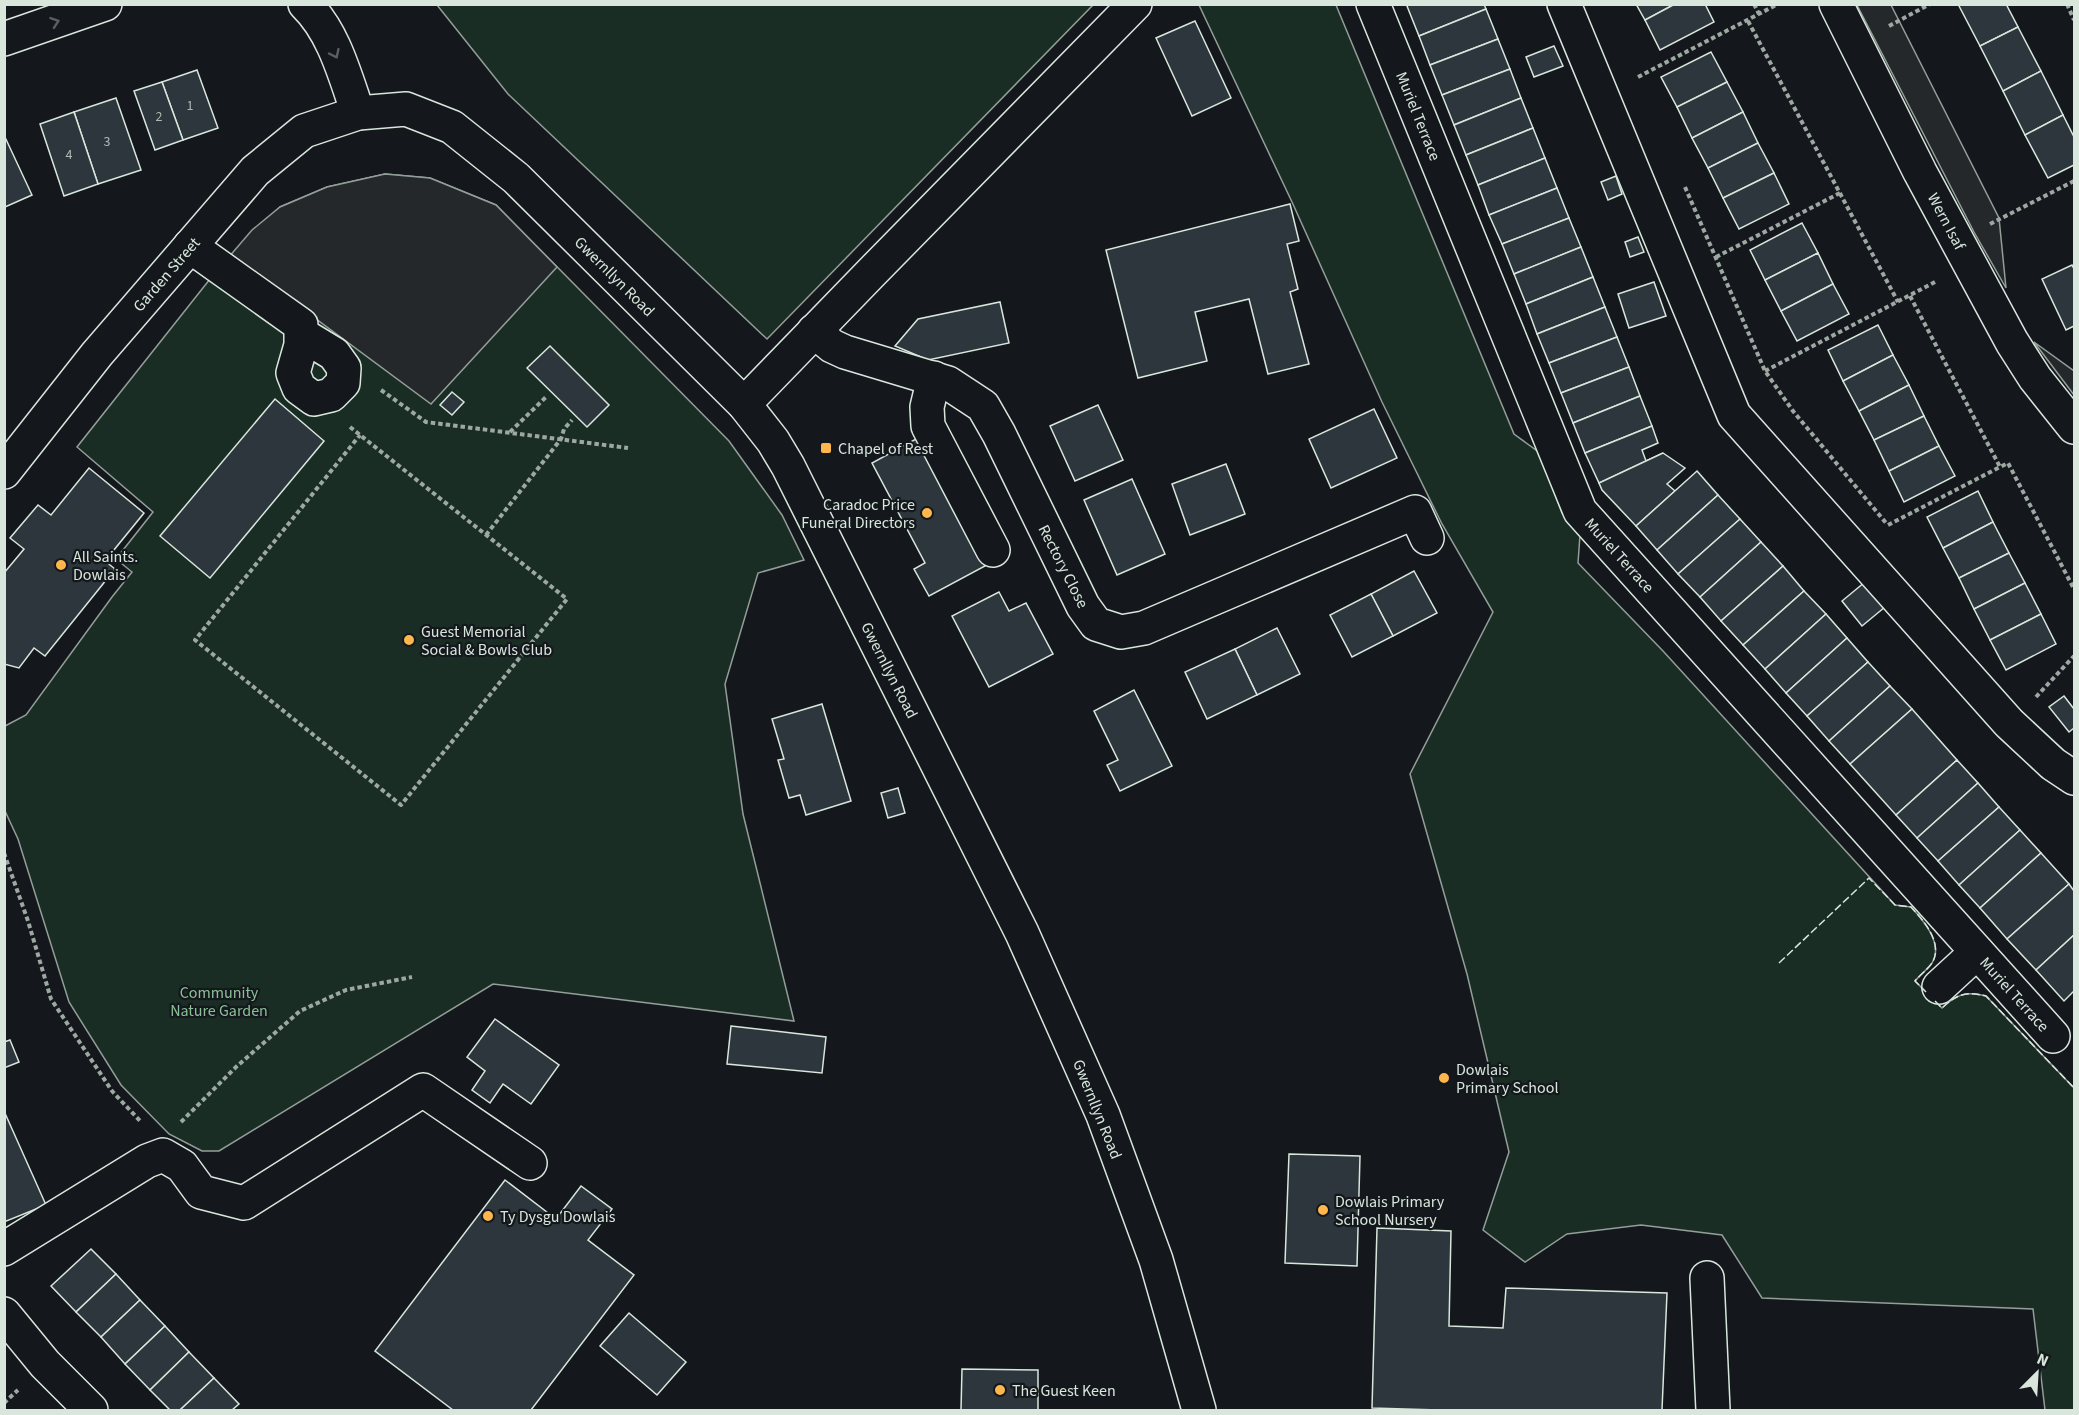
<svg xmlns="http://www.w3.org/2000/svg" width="2079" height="1415" viewBox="0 0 2079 1415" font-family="'Source Sans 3',sans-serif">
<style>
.green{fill:#1a2d24;stroke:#939e99;stroke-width:1.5}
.parking{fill:#24282b;stroke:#939e99;stroke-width:1.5}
.building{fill:#2c363c;stroke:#d8e6dc;stroke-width:1.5}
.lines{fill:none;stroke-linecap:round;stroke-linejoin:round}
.minor-casing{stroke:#d8e6dc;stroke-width:36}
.path{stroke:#9da8a2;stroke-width:4;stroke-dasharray:4.5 3;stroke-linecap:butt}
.minor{stroke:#14181c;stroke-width:33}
.fence{stroke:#d8e6dc;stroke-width:1.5;stroke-dasharray:8 3;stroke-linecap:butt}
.oneway{stroke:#59605f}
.poi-dot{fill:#ffb74d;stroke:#14181c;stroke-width:2}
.labels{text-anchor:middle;stroke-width:4.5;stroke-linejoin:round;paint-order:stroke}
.number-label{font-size:14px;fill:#adbab4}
.street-label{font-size:16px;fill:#d8e6dc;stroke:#14181c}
.poi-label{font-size:16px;fill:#d8e6dc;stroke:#14181c;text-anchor:start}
.park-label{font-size:16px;fill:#8ac095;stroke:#14181c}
</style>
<rect width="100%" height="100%" fill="#14181c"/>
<g class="green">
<path d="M437,5H1093L767,339L508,94Z"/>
<path d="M1199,5H1336L1514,434L1540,453L1562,513L1580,535L1578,563L1663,651L1895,905L1911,907C1923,920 1944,944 1932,963C1927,970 1920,975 1915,981L1942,1008C1957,994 1966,991 1986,996L2074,1088V1410H2045L2033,1309L1762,1298L1722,1235L1641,1225L1567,1234L1525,1262L1483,1230L1509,1152L1467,974L1410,774L1493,612L1442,524L1382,402L1292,202Z"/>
<path d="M385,174L430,178L496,205L729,441L782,515L804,560L758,573L725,684L743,814L794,1021L493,984L219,1151H202L169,1134L121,1085L69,1002L18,839L5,811V726L26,715L112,597L132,572L116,559L153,512L77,447L210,279L280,207L327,187Z"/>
</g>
<g class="parking">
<path d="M1857,5H1891L1999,218L2006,288L1974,232Z"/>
<path d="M385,174L430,178L496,205L557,267L431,404L316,319L210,279L252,230L280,207L327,187Z"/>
<path d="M2034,342L2074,371V395Z"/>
</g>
<g class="building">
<path d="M1410,4H1484L1486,9L1419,36L1407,6Z"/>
<path d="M1636,4H1675L1645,20Z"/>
<path d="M1675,4H1705L1714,22L1660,50L1645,20Z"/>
<path d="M1958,4H2006L2018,27L1980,46Z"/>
<path d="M1486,9L1498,39L1430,65L1419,36Z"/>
<path d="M1195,21L1231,98L1192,116L1156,38Z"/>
<path d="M2018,27L2041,71L2003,91L1980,46Z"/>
<path d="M1498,39L1510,69L1442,95L1430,65Z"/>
<path d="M1554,46L1563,66L1534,77L1526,57Z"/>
<path d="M1711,52L1727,82L1677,107L1661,77Z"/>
<path d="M1510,69L1521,98L1454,125L1442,95Z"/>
<path d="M197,70L218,128L183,140L162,82Z"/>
<path d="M2041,71L2063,115L2025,135L2003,91Z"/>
<path d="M162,82L183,140L155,150L134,91Z"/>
<path d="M1727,82L1743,112L1692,138L1677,107Z"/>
<path d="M116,98L141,170L98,184L74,112Z"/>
<path d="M1521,98L1533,128L1466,155L1454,125Z"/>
<path d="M74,112L98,184L64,196L40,124Z"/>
<path d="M1743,112L1758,143L1708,168L1692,138Z"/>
<path d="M2063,115L2074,137V165L2048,178L2025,135Z"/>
<path d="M1533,128L1545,158L1478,185L1466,155Z"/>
<path d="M4,135L32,195L5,207H4Z"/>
<path d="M1758,143L1774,173L1723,198L1708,168Z"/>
<path d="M1545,158L1557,188L1489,215L1478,185Z"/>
<path d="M1774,173L1789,204L1739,229L1723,198Z"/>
<path d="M1616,176L1622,194L1608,200L1601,182Z"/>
<path d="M1557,188L1569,218L1502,244L1489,215Z"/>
<path d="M1290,204L1299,241L1287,244L1298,289L1290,292L1309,364L1268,374L1249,299L1195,312L1207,361L1138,378L1106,250Z"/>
<path d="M1569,218L1581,247L1514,274L1502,244Z"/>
<path d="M1802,223L1818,253L1765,280L1750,250Z"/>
<path d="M1638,237L1644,252L1630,257L1625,242Z"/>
<path d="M1581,247L1593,277L1526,304L1514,274Z"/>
<path d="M1818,253L1833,284L1781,311L1765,280Z"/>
<path d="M2072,265L2074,269V326L2066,330L2042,279Z"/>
<path d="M1593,277L1605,307L1537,334L1526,304Z"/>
<path d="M1654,282L1666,316L1629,328L1618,294Z"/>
<path d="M1833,284L1849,314L1797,341L1781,311Z"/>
<path d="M1000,302L1009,343L928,360L895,346L918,319Z"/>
<path d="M1605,307L1617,337L1549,363L1537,334Z"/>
<path d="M1878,325L1893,355L1843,381L1828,350Z"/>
<path d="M1617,337L1629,367L1561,393L1549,363Z"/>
<path d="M550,346L609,405L587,427L527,368Z"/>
<path d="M1893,355L1909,385L1859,411L1843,381Z"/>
<path d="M1629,367L1640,396L1573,423L1561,393Z"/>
<path d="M1909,385L1924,416L1874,440L1859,411Z"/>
<path d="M452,392L464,402L452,415L440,405Z"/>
<path d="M1640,396L1652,426L1585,453L1573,423Z"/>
<path d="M275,399L324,441L210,578L160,536Z"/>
<path d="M1098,405L1123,460L1075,481L1050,426Z"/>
<path d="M1374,409L1397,458L1331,488L1309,439Z"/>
<path d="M1924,416L1939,446L1889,471L1874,440Z"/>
<path d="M1652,426L1658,443L1642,450L1646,461L1663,453L1599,483L1585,453Z"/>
<path d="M916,439L985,566L929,596L914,569L925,563L872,463Z"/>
<path d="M1939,446L1955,476L1904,502L1889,471Z"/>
<path d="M1663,453L1685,468L1667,484L1675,491L1636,526L1602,490L1599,483Z"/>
<path d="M1226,464L1245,514L1190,535L1172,484Z"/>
<path d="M89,468L144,513L105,561L115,569L45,656L34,648L19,668L4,664V573L24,549L10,538L38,505L51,515Z"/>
<path d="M1697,471L1718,495L1657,550L1636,526Z"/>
<path d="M1132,479L1165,554L1117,575L1084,500Z"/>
<path d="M1978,491L1993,522L1943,548L1927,517Z"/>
<path d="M1718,495L1740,519L1678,574L1657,550Z"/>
<path d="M1740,519L1761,542L1700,597L1678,574Z"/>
<path d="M1993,522L2009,553L1959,578L1943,548Z"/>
<path d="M1761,542L1783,566L1721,621L1700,597Z"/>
<path d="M2009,553L2025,583L1974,609L1959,578Z"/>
<path d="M1783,566L1804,591L1743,645L1721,621Z"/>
<path d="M1414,571L1437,613L1393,636L1371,594Z"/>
<path d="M1865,582L1885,607L1862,626L1842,601Z"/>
<path d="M2025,583L2041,614L1990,640L1974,609Z"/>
<path d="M1804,591L1826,614L1765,669L1743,645Z"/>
<path d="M999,592L1009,611L1026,603L1053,654L989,687L952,616Z"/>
<path d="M1371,594L1393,636L1352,657L1330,615Z"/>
<path d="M1826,614L1847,638L1786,693L1765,669Z"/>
<path d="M2041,614L2056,644L2006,670L1990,640Z"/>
<path d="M1277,628L1300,674L1257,695L1235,649Z"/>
<path d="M1847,638L1868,662L1807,716L1786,693Z"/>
<path d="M1235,649L1257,695L1207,719L1185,672Z"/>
<path d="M1868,662L1890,686L1829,741L1807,716Z"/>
<path d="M1890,686L1912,709L1850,764L1829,741Z"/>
<path d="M1134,690L1172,766L1120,791L1107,765L1118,760L1094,711Z"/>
<path d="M2064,696L2074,709V728L2069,732L2049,707Z"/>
<path d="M822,704L851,801L806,815L800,795L789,798L778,760L784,759L772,719Z"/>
<path d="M1912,709L1957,760L1896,815L1850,764Z"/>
<path d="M1957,760L1978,783L1917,838L1896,815Z"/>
<path d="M1978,783L1999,807L1938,861L1917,838Z"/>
<path d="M898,788L905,813L888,818L881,793Z"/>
<path d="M1999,807L2020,830L1959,885L1938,861Z"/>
<path d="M2020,830L2041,853L1980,908L1959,885Z"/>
<path d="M2041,853L2069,884L2007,939L1980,908Z"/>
<path d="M2069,884L2074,891V935L2036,970L2007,939Z"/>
<path d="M2074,935V991L2064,1001L2036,970Z"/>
<path d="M495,1019L559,1065L531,1104L503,1084L490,1103L472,1090L485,1071L467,1057Z"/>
<path d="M731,1026L826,1037L822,1073L727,1064Z"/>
<path d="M10,1040L19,1062L4,1068V1042Z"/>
<path d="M4,1111L46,1205L4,1222Z"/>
<path d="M1289,1154L1360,1156L1357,1266L1285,1263Z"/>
<path d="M505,1180L556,1219L581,1186L612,1209L588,1240L634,1275L531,1410H453L375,1351Z"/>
<path d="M1377,1228L1451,1231L1449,1326L1503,1328L1506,1288L1667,1293L1662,1410H1439L1372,1408Z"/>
<path d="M91,1249L116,1274L76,1312L51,1286Z"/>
<path d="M116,1274L140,1300L101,1337L76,1312Z"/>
<path d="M140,1300L165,1326L125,1364L101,1337Z"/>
<path d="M629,1313L686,1362L657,1395L600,1346Z"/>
<path d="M165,1326L189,1352L150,1390L125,1364Z"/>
<path d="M189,1352L214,1378L180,1410H170L150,1390Z"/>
<path d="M962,1369L1038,1370V1410H961Z"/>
<path d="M214,1378L239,1404L232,1410H180Z"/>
</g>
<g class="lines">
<g class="minor-casing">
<g id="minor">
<path d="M305,4C334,32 345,76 358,113"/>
<path d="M1373,4L1580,511L2053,1036"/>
<path d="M1564,4L1734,415L2009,723L2053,764L2074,778"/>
<path d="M1836,4L1920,172L2012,342L2035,378L2074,427"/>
<path d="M4,39L105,4"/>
<path d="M190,246L301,325V345L293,373L299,388L314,399L331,395L343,383L344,368L334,354L301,334"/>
<path d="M814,331L832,346L845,352L948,383L983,406L999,434L1083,606L1096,624L1121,632L1144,628L1415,512L1427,538"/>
<path d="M934,378L927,407L928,426L993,550"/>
<path d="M744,404L872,272L1135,4"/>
<path d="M4,472L97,354L255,171L304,131L358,113L406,109L452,127L516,178L744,404L773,441L788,466L1022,933L1103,1115L1156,1260L1199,1410"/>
<path d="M1939,987L1977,952"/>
<path d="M4,1249L147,1161L163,1155L182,1166L201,1192L244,1203L423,1090L530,1163"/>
<path d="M1707,1278L1713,1410"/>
<path d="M4,1314L45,1364L91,1410"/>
</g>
</g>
<g class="path">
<path d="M1754,4L1759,14"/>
<path d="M2067,4L2074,20"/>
<path d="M1748,21L1898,302"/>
<path d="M1889,26L1930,4"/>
<path d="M1638,77L1778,4"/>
<path d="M1685,187L1765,371L1793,411L1886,523"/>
<path d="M1990,224L2074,181"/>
<path d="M1716,257L1840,193"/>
<path d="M1910,296L2000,467L2008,463L2074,589"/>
<path d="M1765,371L1935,282"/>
<path d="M381,390L426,422L628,448"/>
<path d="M350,427L360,435L567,599L401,805L195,640L360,435"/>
<path d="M510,432L546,397"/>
<path d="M1888,525L2000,467"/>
<path d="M486,535L561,439L564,429L572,420"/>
<path d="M2036,697L2074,656"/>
<path d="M4,853L28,921L51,999L112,1091L141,1122"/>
<path d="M181,1122L236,1067L300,1011L346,990L412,977"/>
<path d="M4,1403L18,1390"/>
</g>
<use href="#minor" class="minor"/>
<g class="fence">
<path d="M1779,963L1869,878L1895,905L1911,907C1923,920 1944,943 1932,963C1928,969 1920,975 1915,981L1926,992"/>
<path d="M1935,1001L1942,1008C1957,994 1966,991 1986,996L2074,1088"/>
</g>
</g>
<defs><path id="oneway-chevron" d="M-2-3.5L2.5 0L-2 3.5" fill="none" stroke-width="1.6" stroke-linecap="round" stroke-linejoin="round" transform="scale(1.5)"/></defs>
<g class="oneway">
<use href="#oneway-chevron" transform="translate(55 22) rotate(-19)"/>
<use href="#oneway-chevron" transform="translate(335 54) rotate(65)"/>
</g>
<g class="poi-dot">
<rect x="820" y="442" width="12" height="12" rx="3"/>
<circle cx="927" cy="513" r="6"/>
<circle cx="61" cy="565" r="6"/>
<circle cx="409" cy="640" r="6"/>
<circle cx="1444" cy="1078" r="6"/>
<circle cx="1323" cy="1210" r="6"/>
<circle cx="488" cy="1216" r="6"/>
<circle cx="1000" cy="1390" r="6"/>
</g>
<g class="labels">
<g class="number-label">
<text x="190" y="110">1</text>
<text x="159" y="121">2</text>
<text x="107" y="146">3</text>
<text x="69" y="159">4</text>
</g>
<g class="street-label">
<text transform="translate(1419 116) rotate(68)" y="6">Muriel Terrace</text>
<text transform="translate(1947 221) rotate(62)" y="6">Wern Isaf</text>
<text transform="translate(166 274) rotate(-49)" y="6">Garden Street</text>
<text transform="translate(615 276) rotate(45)" y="6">Gwernllyn Road</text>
<text transform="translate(1620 555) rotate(48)" y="6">Muriel Terrace</text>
<text transform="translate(1064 566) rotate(63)" y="6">Rectory Close</text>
<text transform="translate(890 670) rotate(63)" y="6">Gwernllyn Road</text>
<text transform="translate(2015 994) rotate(48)" y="6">Muriel Terrace</text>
<text transform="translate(1098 1109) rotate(68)" y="6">Gwernllyn Road</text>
</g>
<g class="poi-label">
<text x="838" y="454">Chapel of Rest</text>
<text x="915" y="510" text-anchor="end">Caradoc Price<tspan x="915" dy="18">Funeral Directors</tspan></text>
<text x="73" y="562">All Saints.<tspan x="73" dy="18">Dowlais</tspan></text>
<text x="421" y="637">Guest Memorial<tspan x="421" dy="18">Social &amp; Bowls Club</tspan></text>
<text x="1456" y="1075">Dowlais<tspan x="1456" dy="18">Primary School</tspan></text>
<text x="1335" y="1207">Dowlais Primary<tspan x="1335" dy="18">School Nursery</tspan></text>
<text x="500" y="1222">Ty Dysgu Dowlais</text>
<text x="1012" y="1396">The Guest Keen</text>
</g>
<g class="park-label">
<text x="219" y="998">Community<tspan x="219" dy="18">Nature Garden</tspan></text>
</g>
</g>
<rect width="2079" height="1415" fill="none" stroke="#d8e6dc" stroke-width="12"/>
<g transform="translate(2037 1373) rotate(24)" stroke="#14181c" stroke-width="4.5" paint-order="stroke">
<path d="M0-4.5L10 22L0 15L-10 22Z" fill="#d8e6dc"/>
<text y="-9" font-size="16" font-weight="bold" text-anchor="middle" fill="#d8e6dc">N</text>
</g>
</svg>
